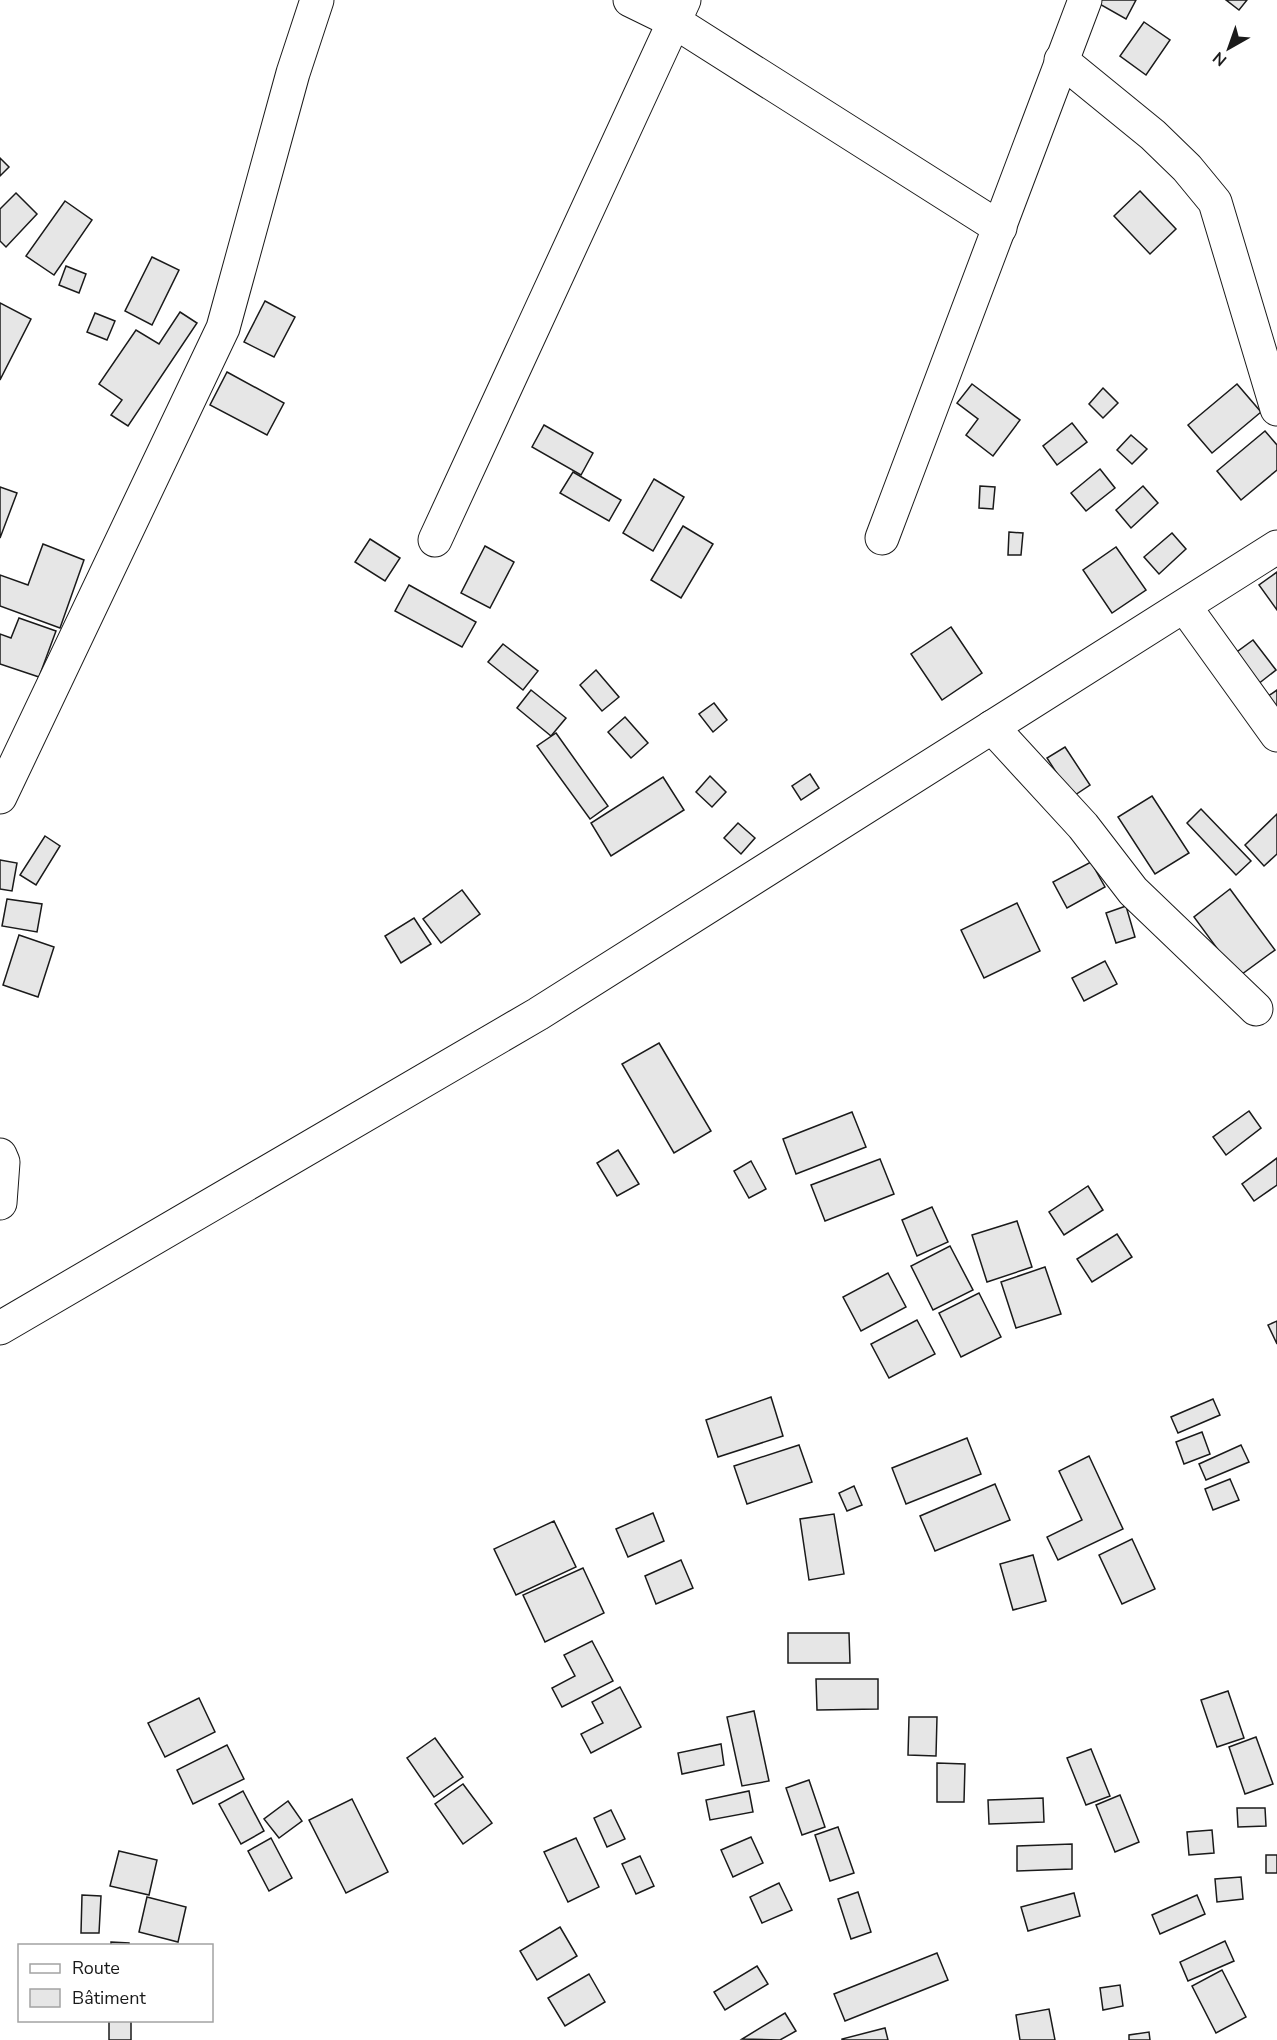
<svg xmlns="http://www.w3.org/2000/svg" width="1277" height="2040" viewBox="0 0 1277 2040" font-family="'Nunito Sans',sans-serif">
<style>
.building{fill:#e6e6e6;stroke:#1a1a1a;stroke-width:1.5}
.lines{fill:none;stroke-linecap:round;stroke-linejoin:round}
.minor-casing{stroke:#1a1a1a;stroke-width:35}
.major-casing{stroke:#1a1a1a;stroke-width:35}
.minor{stroke:#fff;stroke-width:33}
.major{stroke:#fff;stroke-width:33}
</style>
<rect width="100%" height="100%" fill="#fff"/>
<g class="building">
<path d="M1097,0H1136L1126,19L1096,2Z"/>
<path d="M1226,0H1247L1239,10Z"/>
<path d="M1144,22L1170,40L1146,75L1120,56Z"/>
<path d="M0,158L9,167L0,176Z"/>
<path d="M1140,191L1176,229L1150,254L1114,216Z"/>
<path d="M16,193L37,214L6,247L0,241V209Z"/>
<path d="M65,201L92,220L54,275L26,256Z"/>
<path d="M152,257L179,270L152,325L125,311Z"/>
<path d="M66,266L86,274L79,293L59,285Z"/>
<path d="M265,301L295,317L274,357L244,342Z"/>
<path d="M0,303L31,319L0,380Z"/>
<path d="M180,312L197,323L128,426L111,415L122,400L99,384L136,330L159,344Z"/>
<path d="M95,313L115,321L107,340L87,332Z"/>
<path d="M227,372L284,403L267,435L210,405Z"/>
<path d="M972,384L1020,420L993,456L966,435L978,419L957,403Z"/>
<path d="M1237,384L1261,412L1212,453L1188,425Z"/>
<path d="M1103,388L1118,403L1103,418L1089,404Z"/>
<path d="M1072,423L1087,442L1057,465L1043,446Z"/>
<path d="M544,425L593,453L581,475L532,447Z"/>
<path d="M1265,431L1277,445V470L1241,500L1217,471Z"/>
<path d="M1131,435L1147,449L1132,464L1117,450Z"/>
<path d="M1100,469L1115,488L1086,511L1071,493Z"/>
<path d="M573,472L621,500L609,521L560,493Z"/>
<path d="M654,479L684,497L653,551L623,533Z"/>
<path d="M980,486L995,487L993,509L979,508Z"/>
<path d="M1143,486L1158,503L1131,528L1116,510Z"/>
<path d="M0,487L17,493L0,538Z"/>
<path d="M683,526L713,544L681,598L651,580Z"/>
<path d="M1009,532L1023,533L1021,555H1008Z"/>
<path d="M1172,533L1186,549L1159,574L1144,557Z"/>
<path d="M370,539L400,558L385,581L355,562Z"/>
<path d="M43,544L84,560L60,628L0,606V575L28,585Z"/>
<path d="M485,546L514,562L490,608L461,593Z"/>
<path d="M1116,547L1146,590L1112,613L1083,570Z"/>
<path d="M1277,572V610L1259,585Z"/>
<path d="M409,585L476,622L462,647L395,611Z"/>
<path d="M19,618L56,631L39,677L0,664V634L11,638Z"/>
<path d="M951,627L982,673L942,700L911,654Z"/>
<path d="M1253,640L1276,670L1253,688L1230,657Z"/>
<path d="M503,644L538,671L523,690L488,662Z"/>
<path d="M596,670L619,697L602,711L580,685Z"/>
<path d="M531,690L566,718L551,736L517,708Z"/>
<path d="M1277,690V728L1258,703Z"/>
<path d="M714,703L727,720L713,732L699,714Z"/>
<path d="M625,717L648,743L631,758L608,732Z"/>
<path d="M556,733L608,806L590,819L537,746Z"/>
<path d="M1065,747L1090,785L1072,797L1047,758Z"/>
<path d="M810,774L819,788L801,800L792,786Z"/>
<path d="M710,776L726,792L712,807L696,792Z"/>
<path d="M663,777L684,810L611,856L591,823Z"/>
<path d="M1152,796L1189,853L1155,874L1118,817Z"/>
<path d="M1201,809L1251,861L1236,875L1187,823Z"/>
<path d="M1277,814V854L1264,866L1245,845Z"/>
<path d="M738,823L755,838L741,854L724,838Z"/>
<path d="M45,836L60,846L36,885L20,875Z"/>
<path d="M0,860L17,863L12,891L0,889Z"/>
<path d="M1091,862L1105,887L1067,908L1053,882Z"/>
<path d="M1230,889L1275,950L1238,977L1194,917Z"/>
<path d="M462,890L480,914L441,943L423,919Z"/>
<path d="M7,899L42,904L37,932L2,926Z"/>
<path d="M1017,903L1040,951L984,978L961,930Z"/>
<path d="M1126,906L1135,937L1116,943L1106,913Z"/>
<path d="M414,918L431,944L401,963L385,936Z"/>
<path d="M19,935L54,947L38,997L3,985Z"/>
<path d="M1105,961L1117,984L1084,1001L1072,978Z"/>
<path d="M659,1043L711,1131L674,1153L622,1064Z"/>
<path d="M1249,1111L1261,1128L1226,1155L1213,1137Z"/>
<path d="M852,1112L866,1147L796,1174L783,1139Z"/>
<path d="M618,1150L639,1184L617,1196L597,1163Z"/>
<path d="M1277,1158V1185L1254,1201L1242,1184Z"/>
<path d="M880,1159L894,1194L825,1221L811,1185Z"/>
<path d="M751,1161L766,1189L749,1198L734,1171Z"/>
<path d="M1088,1186L1103,1210L1064,1235L1049,1212Z"/>
<path d="M932,1207L948,1242L917,1256L902,1220Z"/>
<path d="M1017,1221L1032,1267L987,1282L972,1235Z"/>
<path d="M1117,1234L1132,1257L1092,1282L1077,1259Z"/>
<path d="M950,1246L973,1290L933,1310L911,1266Z"/>
<path d="M1045,1267L1061,1314L1016,1328L1001,1282Z"/>
<path d="M888,1273L906,1307L861,1331L843,1297Z"/>
<path d="M979,1293L1001,1337L961,1357L939,1313Z"/>
<path d="M917,1320L935,1354L889,1378L871,1344Z"/>
<path d="M1277,1321V1344L1268,1325Z"/>
<path d="M771,1397L783,1436L718,1457L706,1420Z"/>
<path d="M1213,1399L1220,1415L1178,1433L1171,1417Z"/>
<path d="M1202,1432L1210,1454L1184,1464L1176,1442Z"/>
<path d="M967,1438L981,1474L906,1504L892,1468Z"/>
<path d="M799,1445L812,1482L747,1504L734,1466Z"/>
<path d="M1241,1445L1249,1462L1206,1480L1199,1464Z"/>
<path d="M1089,1456L1123,1529L1058,1560L1047,1537L1082,1520L1059,1471Z"/>
<path d="M1230,1479L1239,1500L1213,1510L1205,1489Z"/>
<path d="M995,1484L1010,1520L935,1551L920,1516Z"/>
<path d="M854,1486L862,1505L847,1511L839,1493Z"/>
<path d="M653,1513L664,1541L628,1557L616,1529Z"/>
<path d="M834,1514L844,1574L809,1580L800,1519Z"/>
<path d="M554,1521L576,1567L516,1595L494,1549Z"/>
<path d="M1132,1539L1155,1589L1122,1604L1099,1555Z"/>
<path d="M1033,1555L1046,1601L1013,1610L1000,1564Z"/>
<path d="M681,1560L693,1588L656,1604L645,1576Z"/>
<path d="M583,1568L604,1613L545,1642L523,1595Z"/>
<path d="M788,1633H849L850,1663H788Z"/>
<path d="M592,1641L613,1681L562,1707L552,1688L575,1676L564,1655Z"/>
<path d="M816,1679H878V1709L817,1710Z"/>
<path d="M620,1687L641,1727L591,1753L581,1734L603,1723L592,1702Z"/>
<path d="M1228,1691L1244,1738L1217,1747L1201,1700Z"/>
<path d="M199,1698L215,1732L165,1757L148,1723Z"/>
<path d="M754,1711L769,1781L742,1786L727,1717Z"/>
<path d="M909,1717H937L936,1756L908,1755Z"/>
<path d="M1256,1737L1273,1784L1245,1794L1229,1747Z"/>
<path d="M435,1738L463,1777L434,1797L407,1758Z"/>
<path d="M721,1744L724,1765L682,1774L678,1753Z"/>
<path d="M227,1745L244,1779L193,1804L177,1770Z"/>
<path d="M1091,1749L1110,1796L1086,1805L1067,1758Z"/>
<path d="M937,1763L965,1764L964,1802H937Z"/>
<path d="M809,1780L825,1827L802,1835L786,1788Z"/>
<path d="M463,1784L492,1823L463,1844L435,1804Z"/>
<path d="M243,1791L264,1831L241,1844L219,1804Z"/>
<path d="M749,1791L753,1812L710,1820L706,1800Z"/>
<path d="M1120,1795L1139,1842L1115,1852L1096,1805Z"/>
<path d="M1043,1798L1044,1822L989,1824L988,1800Z"/>
<path d="M352,1799L388,1872L346,1893L309,1820Z"/>
<path d="M288,1801L302,1821L279,1838L264,1819Z"/>
<path d="M1237,1808H1265L1266,1826L1238,1827Z"/>
<path d="M611,1810L625,1839L607,1847L594,1818Z"/>
<path d="M838,1827L854,1873L830,1881L815,1835Z"/>
<path d="M1212,1830L1214,1853L1189,1855L1187,1832Z"/>
<path d="M751,1837L763,1863L733,1877L721,1850Z"/>
<path d="M271,1838L292,1878L269,1891L248,1851Z"/>
<path d="M576,1838L599,1887L568,1902L544,1852Z"/>
<path d="M1072,1844V1869L1017,1871V1846Z"/>
<path d="M119,1851L157,1860L149,1895L110,1886Z"/>
<rect x="1266" y="1855" width="11" height="18"/>
<path d="M640,1856L654,1886L636,1894L622,1864Z"/>
<path d="M1241,1877L1243,1899L1217,1902L1215,1879Z"/>
<path d="M779,1883L792,1910L762,1923L750,1897Z"/>
<path d="M858,1892L871,1932L851,1939L838,1899Z"/>
<path d="M1074,1893L1080,1916L1028,1931L1021,1907Z"/>
<path d="M82,1895L101,1896L99,1933H81Z"/>
<path d="M1197,1895L1205,1914L1160,1934L1152,1915Z"/>
<path d="M147,1897L186,1907L178,1942L139,1932Z"/>
<path d="M560,1927L577,1956L537,1980L520,1951Z"/>
<path d="M1225,1941L1234,1961L1188,1981L1180,1962Z"/>
<path d="M111,1942L129,1943V1946H111Z"/>
<path d="M937,1953L948,1980L845,2021L834,1994Z"/>
<path d="M757,1966L768,1984L725,2010L714,1992Z"/>
<path d="M1222,1970L1246,2017L1216,2033L1192,1986Z"/>
<path d="M589,1974L605,2002L565,2026L548,1998Z"/>
<path d="M1120,1985L1123,2006L1103,2010L1100,1988Z"/>
<path d="M1049,2009L1055,2040H1020L1016,2015Z"/>
<path d="M785,2013L796,2031L780,2040L742,2039Z"/>
<rect x="109" y="2020" width="22" height="20"/>
<path d="M885,2028L888,2040H842V2039Z"/>
<path d="M1149,2032L1150,2040H1129V2035Z"/>
</g>
<g class="lines">
<g class="minor-casing">
<g id="minor">
<path d="M630,0L675,22L1000,228"/>
<path d="M1061,60L1153,135L1187,168L1215,202L1277,409"/>
<path d="M882,538L1085,0"/>
<path d="M435,540L684,0"/>
<path d="M1185,607L1277,735"/>
<path d="M992,727L1083,826L1133,891L1256,1009"/>
<path d="M0,797L223,328L293,73L317,0"/>
<path d="M0,1155L3,1162L0,1203"/>
</g>
</g>
<g class="major-casing">
<path id="major" d="M0,1328L538,1014L1277,547"/>
</g>
<use href="#minor" class="minor"/>
<use href="#major" class="major"/>
</g>
<rect x="18" y="1944" width="195" height="78" fill="#ffffff" stroke="#a3a3a3" stroke-width="1.5"/>
<rect x="30" y="1964" width="30" height="9" fill="#ffffff" stroke="#a3a3a3" stroke-width="1.5"/>
<text x="72" y="1974" font-size="18" fill="#1a1a1a">Route</text>
<rect x="30" y="1989" width="30" height="18" fill="#e6e6e6" stroke="#a3a3a3" stroke-width="1.5"/>
<text x="72" y="2004" font-size="18" fill="#1a1a1a">Bâtiment</text>
<g transform="translate(1229 48) rotate(220)" stroke="#ffffff" stroke-width="4.5" paint-order="stroke">
<path d="M0-4.5L10 22L0 15L-10 22Z" fill="#1a1a1a"/>
<text y="-9" font-size="16" font-weight="bold" text-anchor="middle" fill="#1a1a1a">N</text>
</g>
</svg>
